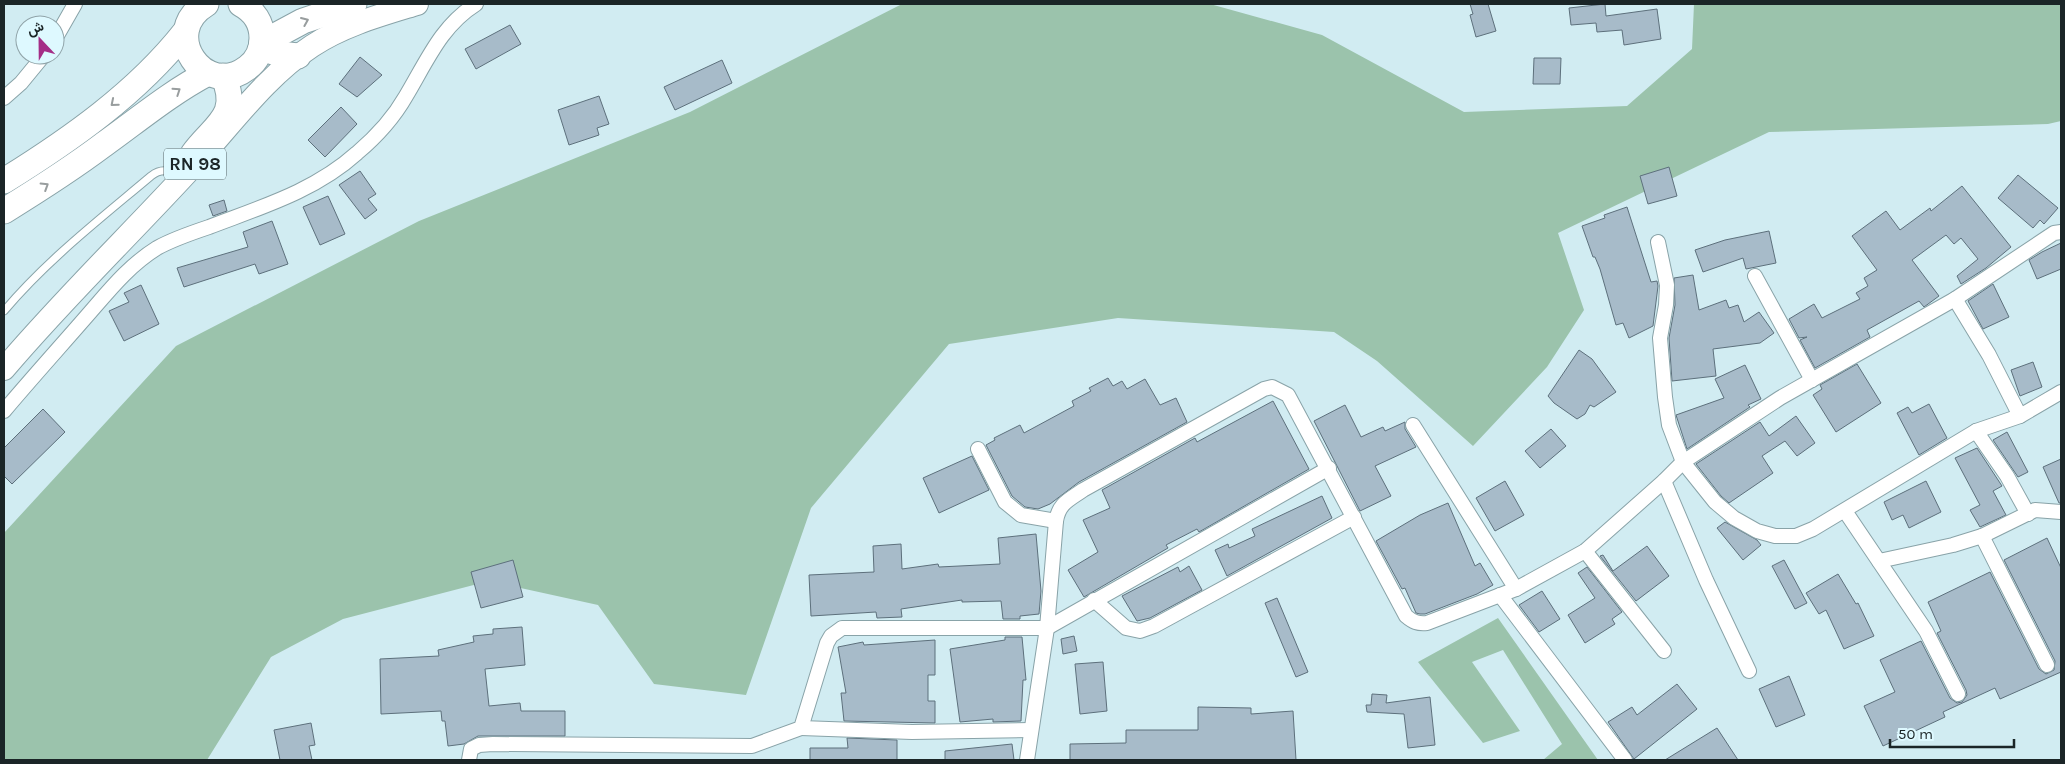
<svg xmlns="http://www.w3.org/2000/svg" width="2065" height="764" viewBox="0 0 2065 764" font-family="Karla,Vazirmatn,sans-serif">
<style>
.forest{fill:#9bc3ac}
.building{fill:#a7bbc9;stroke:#5d707c}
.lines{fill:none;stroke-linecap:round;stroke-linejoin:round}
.service-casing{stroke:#89a3a8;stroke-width:9}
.minor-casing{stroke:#89a3a8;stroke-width:16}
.primary-casing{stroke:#89a3a8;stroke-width:24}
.motorway-casing{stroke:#89a3a8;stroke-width:27}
.service{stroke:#fff;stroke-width:7}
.minor{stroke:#fff;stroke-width:14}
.primary{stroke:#fff;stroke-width:22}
.motorway{stroke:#fff;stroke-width:25}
.oneway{stroke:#989d9e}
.labels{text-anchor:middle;stroke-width:4;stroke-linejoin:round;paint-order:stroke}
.shield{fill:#def9ff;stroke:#566568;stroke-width:1}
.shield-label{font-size:18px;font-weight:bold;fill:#1b2527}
</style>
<rect width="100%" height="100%" fill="#d1ecf2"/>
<g class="forest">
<path d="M902,4H1210L1322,35L1464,112L1627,106L1692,49L1694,4H2061V121L2048,124L1769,132L1558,233L1584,310L1547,367L1473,446L1377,361L1334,332L1118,318L949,344L811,508L746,695L654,684L598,605L489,581L343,619L271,657L207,760H4V533L176,346L419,221L690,112Z"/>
<path d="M1498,618L1598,760H1543L1562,744L1503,650L1472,662L1520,731L1483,743L1418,662Z"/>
</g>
<g class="building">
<path d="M1470,4H1488L1496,31L1476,37L1470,15L1473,14Z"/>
<path d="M1605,4L1606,16L1657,9L1661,39L1624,45L1622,30L1597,32L1596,23L1571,25L1569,8Z"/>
<path d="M510,25L521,44L476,69L465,49Z"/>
<path d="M360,57L382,75L357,97L339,84Z"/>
<path d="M1534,58H1561L1560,84H1533Z"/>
<path d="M722,60L732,83L675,110L664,87Z"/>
<path d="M599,96L609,124L597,128L599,135L569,145L558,110Z"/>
<path d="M341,107L357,124L325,157L308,140Z"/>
<path d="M1669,167L1677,196L1648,204L1640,176Z"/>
<path d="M360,171L376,194L368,199L377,210L365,219L339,185Z"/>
<path d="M2018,175L2058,208L2044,224L2040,220L2033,228L1998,198Z"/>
<path d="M1962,186L2011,247L1986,268L1961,284L1957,276L1978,259L1961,238L1954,244L1946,235L1912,260L1939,296L1924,307L1919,301L1867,330L1870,337L1815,368L1800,340L1807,337L1799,338L1789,319L1814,304L1822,318L1860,299L1856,293L1868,286L1864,278L1877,270L1852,236L1886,211L1900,230L1930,208L1931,211Z"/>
<path d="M328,196L345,234L320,245L303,207Z"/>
<path d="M224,200L227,211L213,216L209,205Z"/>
<path d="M1627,207L1651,282L1657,281L1658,286L1653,326L1629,338L1623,323L1616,325L1600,269L1595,257H1593L1582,226L1605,218L1604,215Z"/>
<path d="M272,221L288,264L259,274L255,264L184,287L177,268L248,247L243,232Z"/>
<path d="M1769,231L1776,263L1746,269L1743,258L1703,272L1695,250L1725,240Z"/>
<path d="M2061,243V269L2037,279L2029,260L2042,252Z"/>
<path d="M1693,275L1699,310L1726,300L1729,308L1738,305L1744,322L1759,312L1774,333L1760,343L1713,349L1716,376L1672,381L1669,338L1675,305L1674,278Z"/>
<path d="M1993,284L2009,317L1983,329L1968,301Z"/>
<path d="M141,285L159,324L124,341L109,311L129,302L124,293Z"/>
<path d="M1579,350L1592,359L1616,392L1594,407L1590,405L1585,414L1577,419L1554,403L1548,396Z"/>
<path d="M2033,362L2042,387L2020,396L2011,370Z"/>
<path d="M1857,364L1881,403L1836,432L1813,395L1822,389L1820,385Z"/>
<path d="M1745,365L1761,399L1748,405L1750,407L1687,449L1676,415L1724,398L1715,379Z"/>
<path d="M1108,378L1113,386L1122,381L1127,389L1145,379L1160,405L1176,398L1187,422L1079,482L1050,504L1038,509L1025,507L1012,496L986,445L995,440L994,438L1020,425L1024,433L1074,406L1072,401L1091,391L1089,388Z"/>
<path d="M1273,401L1309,469L1199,532L1197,529L1166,545L1168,548L1084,597L1068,570L1098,552L1083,520L1110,508L1102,490L1195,438L1197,442Z"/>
<path d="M1929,404L1947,438L1919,455L1897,413L1908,407L1912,413Z"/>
<path d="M1345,405L1361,437L1383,427L1385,431L1405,422V429L1416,447L1375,466L1391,496L1360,511L1314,421Z"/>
<path d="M43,409L65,432L12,484L4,476V448Z"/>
<path d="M1796,416L1815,443L1797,456L1785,441L1762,456L1773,473L1729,503L1721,496L1696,464L1760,422L1769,436Z"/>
<path d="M1551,429L1566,446L1540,468L1525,451Z"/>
<path d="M2007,432L2028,472L2018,477L1993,440Z"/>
<path d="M1977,448L2002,486L1993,491L2006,515L1980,527L1970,510L1980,505L1955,458Z"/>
<path d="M972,456L989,490L939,513L923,478Z"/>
<path d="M2061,459V503H2059L2043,467Z"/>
<path d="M1505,481L1524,515L1495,531L1476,498Z"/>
<path d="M1926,481L1941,512L1909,528L1903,515L1892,520L1884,502Z"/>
<path d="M1322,496L1332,518L1227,576L1215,550L1228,544L1229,548L1255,536L1252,529Z"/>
<path d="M1448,503L1475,566L1480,563L1493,585L1477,594L1425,614H1420L1416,613L1405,588L1402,589L1376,541L1420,515Z"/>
<path d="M1725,522L1757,540L1761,545L1743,560L1717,528Z"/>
<path d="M1036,534L1041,591L1039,614L1020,616V619H1003L1001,601L962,602V600L901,609L902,617L877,618L876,612L811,616L809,575L874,572L873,546L901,544L902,569L938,564L939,567L1000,564L998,538Z"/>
<path d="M2047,538L2061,568V672L2000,699L1995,688L1943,712L1945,717L1883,746L1864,706L1895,692L1880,660L1921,641L1950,698L1957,703L1962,702L1967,695L1966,690L1937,633L1941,631L1928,602L1990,572L2039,669L2046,674L2054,670L2055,661L2004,560Z"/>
<path d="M1647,546L1669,576L1636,601L1600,556L1603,555L1613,571Z"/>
<path d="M513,560L523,597L481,608L471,572Z"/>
<path d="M1784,560L1807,603L1795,609L1772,566Z"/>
<path d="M1189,566L1202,590L1150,618L1137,621L1122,596L1178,567L1180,572Z"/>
<path d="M1587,567L1622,612L1612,619L1615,624L1585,643L1568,615L1595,598L1578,573Z"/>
<path d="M1838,574L1856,604L1858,603L1874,636L1844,649L1826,610L1819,614L1806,593Z"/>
<path d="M1542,591L1560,619L1539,632L1519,605Z"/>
<path d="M1277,598L1308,672L1296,677L1265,603Z"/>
<path d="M522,627L525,665L485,669L489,706L520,703L521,711H565V736H478L464,744L448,746L445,721H442L441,711L381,714L380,659L439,656L438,650L474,642L473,636L493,634V629Z"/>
<path d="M1074,636L1077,651L1063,654L1061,639Z"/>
<path d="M1005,637H1022L1026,680H1023L1021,721L993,722V719L960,722L950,649L1005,640Z"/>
<path d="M935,640V675H928V701H935V723L844,721L841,693H846L838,647L863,642L864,645Z"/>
<path d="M1103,662L1107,711L1080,714L1075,664Z"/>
<path d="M1789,676L1805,715L1776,727L1759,689Z"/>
<path d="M1677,684L1697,709L1634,759L1608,722L1632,707L1637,715Z"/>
<path d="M1372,694L1387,695L1386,703L1430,697L1435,745L1408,748L1404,714L1367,712L1366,705H1371Z"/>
<path d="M1198,707L1251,708V714L1293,711L1296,760H1070V744L1126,743V730H1198Z"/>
<path d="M311,723L315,745L309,746L312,760H280L274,730Z"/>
<path d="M1717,728L1738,760H1665Z"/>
<path d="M847,738L897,740V760H810V748H848Z"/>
<path d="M1012,744L1014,760H945V751Z"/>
</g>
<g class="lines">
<g class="service-casing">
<path id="service" d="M4,311C47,260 100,219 151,176C160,169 170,169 179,177"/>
</g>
<g class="minor-casing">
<g id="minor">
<path d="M55,39L75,4"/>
<path d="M4,98L21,83L44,55"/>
<path d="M1658,242L1667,285L1666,305L1660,338L1665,397L1669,425L1683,462L1715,502L1734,518L1757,531L1775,536H1796L1813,529L1976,431L2020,416L1989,355L1955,299"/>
<path d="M1755,276L1812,380"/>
<path d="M4,411C31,379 59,348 86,317C108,292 128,266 157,248C173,239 191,233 209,227C261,207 315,191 357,153C376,137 394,117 406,96C427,61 441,26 476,4"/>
<path d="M2020,416L2061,392"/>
<path d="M1413,425L1516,589"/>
<path d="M1976,431L2007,476L2028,514"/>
<path d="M978,449L1005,502L1021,515L1056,521"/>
<path d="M1664,481L1706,580L1749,671"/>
<path d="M1845,511L1926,631L1958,694"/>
<path d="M1982,536L2047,665"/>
<path d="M1585,551L1664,651"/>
<path d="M1879,561L1953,545L1982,536L2035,510L2061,512"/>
<path d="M1500,595L1625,760"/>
<path d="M1094,600L1126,628L1140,631L1154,626L1354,517"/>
<path d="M801,728L912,732L1031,730"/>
<path d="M469,760L471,749L479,745L493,744L752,746L801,728L827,643L831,636L842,628H1047L1329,468"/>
<path d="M1027,760L1047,628L1056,521C1059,503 1069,500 1083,490L1264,389L1272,387L1288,395L1406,616C1413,622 1418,624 1427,623L1516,589L1585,551L1664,481L1683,462L1780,398L1955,299L2054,233L2061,232"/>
</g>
</g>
<g class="primary-casing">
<path id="primary" d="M4,369C65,297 132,233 195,164C233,123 265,77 312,46C344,25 381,15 417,4"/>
</g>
<g class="motorway-casing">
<g id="motorway">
<path d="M206,4C158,33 205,100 247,68C257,61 262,50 262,38C262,23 254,11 241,4"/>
<path d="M262,43L303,21L354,4"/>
<path d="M261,48L279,54L298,56"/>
<path d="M196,163L192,159L193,154C213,126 242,116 223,76"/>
<path d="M4,181C70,140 137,93 185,32"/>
<path d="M4,211C38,190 71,169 103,145C138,120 170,93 208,73"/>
</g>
</g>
<use href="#service" class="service"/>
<use href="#minor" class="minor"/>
<use href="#primary" class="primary"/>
<use href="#motorway" class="motorway"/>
</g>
<defs><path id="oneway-chevron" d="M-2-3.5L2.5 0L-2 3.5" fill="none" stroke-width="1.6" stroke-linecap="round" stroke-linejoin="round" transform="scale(1.25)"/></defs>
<g class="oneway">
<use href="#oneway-chevron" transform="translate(305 21) rotate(-23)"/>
<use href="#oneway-chevron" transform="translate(177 91) rotate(-34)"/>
<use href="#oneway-chevron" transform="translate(114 103) rotate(140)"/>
<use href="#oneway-chevron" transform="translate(45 186) rotate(-32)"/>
</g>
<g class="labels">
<rect class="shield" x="164" y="148.5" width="62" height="31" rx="4"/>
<g class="shield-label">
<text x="195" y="170">RN 98</text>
</g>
</g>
<rect width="2065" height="764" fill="none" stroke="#1b2527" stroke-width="10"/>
<g transform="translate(40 40) rotate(338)"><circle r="24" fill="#def9ff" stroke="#90a4a9"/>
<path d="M0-4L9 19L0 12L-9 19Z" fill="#a42e87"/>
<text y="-8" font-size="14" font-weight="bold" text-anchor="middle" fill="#1b2527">ش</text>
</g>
<path d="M1890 739v8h124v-8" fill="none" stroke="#1b2527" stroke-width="2.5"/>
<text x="1898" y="739" font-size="15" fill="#1b2527" stroke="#def9ff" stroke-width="4" paint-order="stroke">50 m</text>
</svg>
